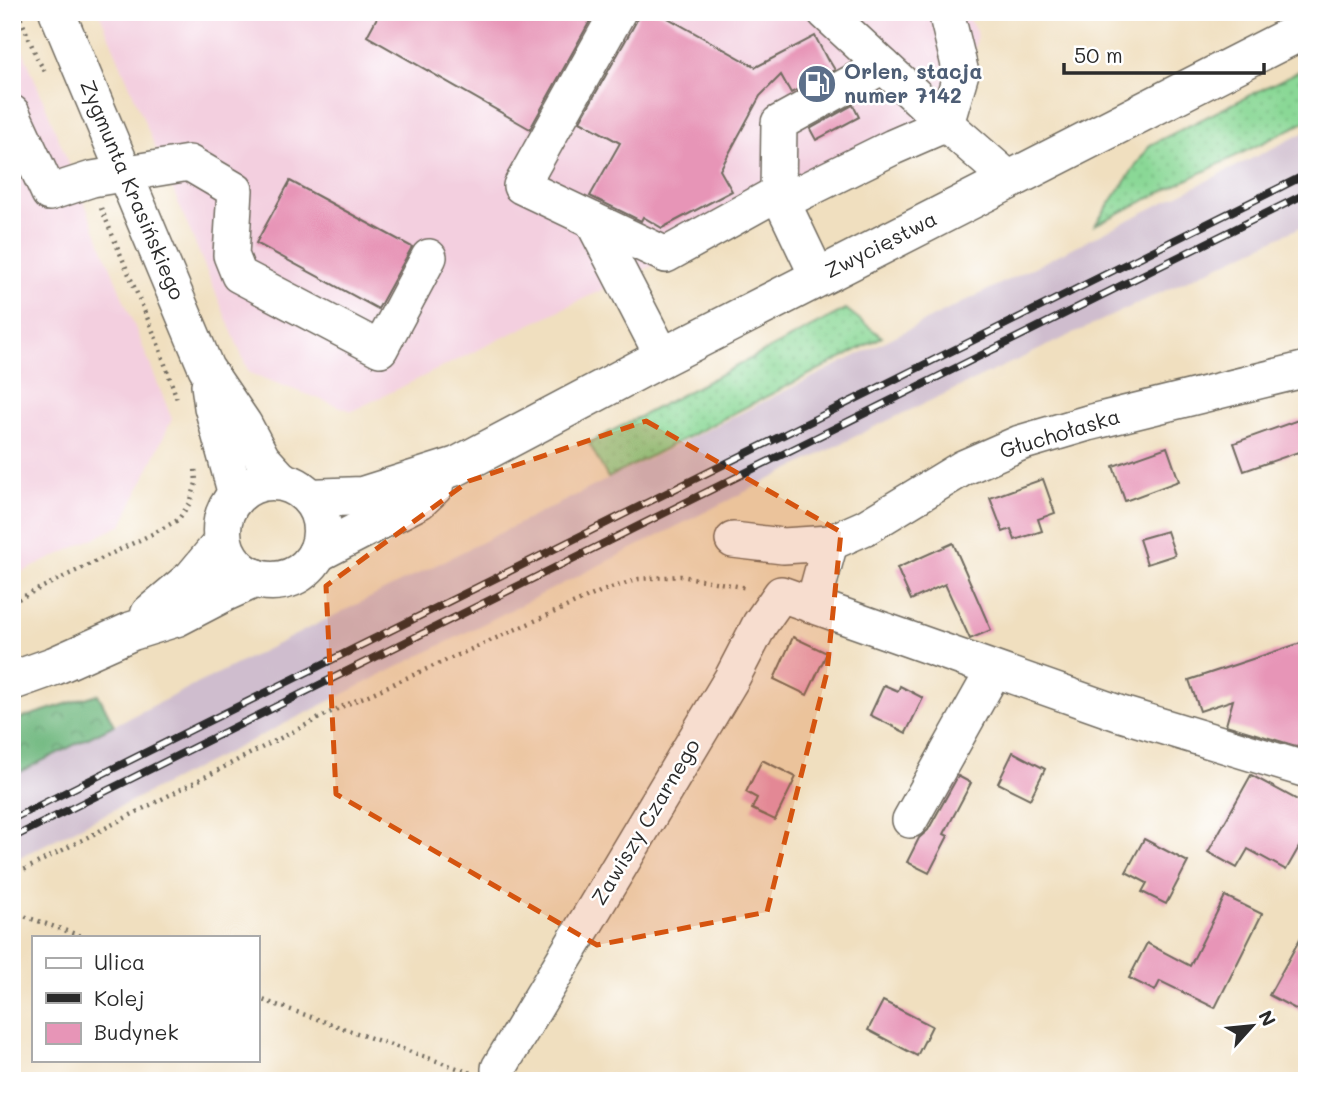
<svg xmlns="http://www.w3.org/2000/svg" width="1319" height="1093" viewBox="0 0 1319 1093" font-family="Mali,sans-serif">
<style>
.built{fill:#f3cfdf}
.railway{fill:#cfbdce}
.grass{fill:url(#grass-dots);stroke:#5a8260;stroke-width:2}
.forest{fill:url(#forest-crowns);stroke:#4d7255;stroke-width:2}
.building{fill:#e795b7}
.lines{fill:none;stroke-linecap:round;stroke-linejoin:round}
.minor-casing{stroke:#706a5f;stroke-width:38}
.major-casing{stroke:#706a5f;stroke-width:41}
.path{stroke:#706a5f;stroke-width:4.5;stroke-dasharray:2 5;stroke-linecap:butt}
.minor{stroke:#fff;stroke-width:35}
.major{stroke:#fff;stroke-width:38}
.rail-casing{stroke:#2b2b2b;stroke-width:8}
.rail{stroke:#fff;stroke-width:5;stroke-dasharray:16;stroke-linecap:butt}
.marked{fill:#d5540f;fill-opacity:0.2;stroke:#d5540f;stroke-width:5;stroke-dasharray:14 9;stroke-linejoin:round}
.labels{text-anchor:middle;stroke-width:5;stroke-linejoin:round;paint-order:stroke}
.service-label{font-size:21px;font-weight:bold;fill:#4e5e75;stroke:#fff;text-anchor:start}
.street-label{font-size:21px;fill:#2b2b2b;stroke:#fff}
</style>
<defs>
<pattern id="grass-dots" width="8" height="8" patternUnits="userSpaceOnUse" patternTransform="scale(1.75)"><rect width="8" height="8" fill="#8ad896"/><path d="M2 2h.1M6 6h.1" fill="none" stroke="#77ba81" stroke-width="1.8" stroke-linecap="round"/></pattern>
<pattern id="forest-crowns" width="20" height="18" patternUnits="userSpaceOnUse" patternTransform="scale(1.75)"><rect width="20" height="18" fill="#6fb87f"/><path d="M2 6a3 3 0 1 1 6 0M12 15a3 3 0 1 1 6 0" fill="none" stroke="#5b9668"/></pattern>
</defs>
<rect width="100%" height="100%" fill="#fff"/>
<filter id="ink" filterUnits="userSpaceOnUse"><feTurbulence type="fractalNoise" baseFrequency=".0143" numOctaves="2"/><feDisplacementMap in="SourceGraphic" scale="14" xChannelSelector="R" yChannelSelector="G"/><feConvolveMatrix kernelMatrix="1 2 1 2 8 2 1 2 1" color-interpolation-filters="sRGB"/></filter>
<filter id="wash" filterUnits="userSpaceOnUse"><feTurbulence type="fractalNoise" baseFrequency=".00686" numOctaves="4" result="noise"/><feDisplacementMap in="SourceGraphic" scale="28" xChannelSelector="R" yChannelSelector="G"/><feGaussianBlur stdDeviation="1.57" result="paint"/><feColorMatrix in="noise" values="0 0 0 0 0 0 0 0 0 0 0 0 0 0 0 0 0 1.4 0 .05"/><feComposite in="paint" operator="in"/></filter>
<g filter="url(#wash)">
<rect width="100%" height="100%" fill="#f0dfbf"/>
<g class="built">
<path d="M99,12H963L977,31L968,116L564,308L352,411L249,373Z"/>
<path d="M12,23L172,419L122,525L12,577Z"/>
</g>
<path class="railway" d="M1307,131V224L872,428L12,861V776Z"/>
<g class="grass">
<path d="M1307,67V121L1095,225L1150,145Z"/>
<path d="M846,309L882,337L608,478L589,443Z"/>
</g>
<path class="forest" d="M98,694L114,725L12,776V721Z"/>
<g id="blocks">
<g class="building">
<path d="M380,12H595L530,129L367,36Z"/>
<path d="M638,12H657L756,67L815,36L828,61L829,60L835,70L791,93L781,75L760,96L720,170L732,191L662,228L643,217L641,221L590,196L620,143L580,121L636,22Z"/>
<path d="M853,105L859,117L816,140L810,129Z"/>
<path d="M290,181L412,247L378,309L256,243Z"/>
<path d="M1301,419L1307,436V449L1244,471L1234,443Z"/>
<path d="M1167,447L1179,481L1125,501L1113,466Z"/>
<path d="M1043,479L1055,513L1038,519L1042,531L1015,540L1011,529L1003,532L990,498Z"/>
<path d="M1167,531L1175,555L1147,564L1139,539Z"/>
<path d="M953,543L991,630L970,639L945,584L911,600L897,568Z"/>
<path d="M793,637L827,653L807,695L774,679Z"/>
<path d="M1307,641V742L1296,746L1226,725L1233,700L1200,711L1189,680Z"/>
<path d="M884,685L898,691L900,686L923,698L906,733L870,715Z"/>
<path d="M1013,752L1045,769L1030,799L998,783Z"/>
<path d="M762,760L796,777L775,820L752,809L757,798L746,792Z"/>
<path d="M1251,775L1307,805V833L1286,870L1248,849L1237,868L1208,852Z"/>
<path d="M958,776L971,783L944,834L948,836L929,873L907,862L919,838L928,830Z"/>
<path d="M1144,839L1188,862L1166,904L1142,892L1147,883L1126,872Z"/>
<path d="M1225,896L1262,914L1215,1008L1160,981L1155,991L1129,978L1147,943L1190,966Z"/>
<path d="M1307,926V1015L1269,995Z"/>
<path d="M883,1001L932,1026L917,1056L868,1030Z"/>
</g>
</g>
</g>
<g filter="url(#ink)">
<use href="#blocks" fill-opacity="0" stroke="#706a5f" stroke-width="2"/>
<g class="lines">
<g class="minor-casing">
<g id="minor">
<path d="M57,12L206,368L244,424L262,458L284,482"/>
<path d="M618,12L521,186L666,255L778,193L794,196L893,147L946,124L961,73L946,12"/>
<path d="M825,12L946,124L1010,180"/>
<path d="M12,113L49,193L92,179L189,163L235,190L231,255L239,275L380,349L429,257"/>
<path d="M592,220L663,357"/>
<path d="M818,277L778,193L779,123L883,66"/>
<path d="M209,385L212,407L236,495"/>
<path d="M733,540L783,546L830,543L866,527L963,468L1020,443L1088,423L1307,369"/>
<path d="M813,605L830,543"/>
<path d="M910,820L994,670"/>
<path d="M499,1081V1068L732,678L760,624L781,594L1118,713L1307,770"/>
</g>
</g>
<g class="major-casing">
<g id="major">
<circle cx="272" cy="531" r="50"/>
<path d="M310,498L362,496L457,466L663,357L1307,28"/>
<path d="M317,553L419,500L434,486"/>
<path d="M150,614L193,578L223,542"/>
<path d="M12,681L54,666L132,631L177,617L225,592L256,578"/>
</g>
</g>
<g class="path">
<path d="M18,12L37,58L47,75"/>
<path d="M101,208L157,341L178,402"/>
<path d="M12,602L152,534L178,520L190,503L196,483L195,467"/>
<path d="M12,876L339,708L602,591L639,579L681,576L748,588"/>
<path d="M12,912L84,937"/>
<path d="M257,998L471,1073"/>
</g>
<use href="#minor" class="minor"/>
<use href="#major" class="major"/>
<g class="rail-casing">
<g id="rail">
<path d="M12,819L1307,174"/>
<path d="M12,838L1307,193"/>
</g>
</g>
<use href="#rail" class="rail"/>
</g>
</g>
<path class="marked" d="M646,421L841,532L827,672L767,912L597,945L336,794L326,586L469,481Z"/>
<defs>
<g id="fuel-disc" transform="scale(2.0125)"><circle r="9.5" fill="#5c6f8a" stroke="#fff"/><path d="M-5.5-6h7V0h2V4h1.3V-2.5L3-4.5l.8-.8L6-3V5H2.5V1h-1V6h-7ZM-4.2-4.7v3.2H.2V-4.7Z" fill="#fff"/></g>
</defs>
<g fill-rule="evenodd">
<use href="#fuel-disc" x="817" y="84"/>
</g>
<g class="labels">
<g class="service-label">
<text x="844" y="79">Orlen, stacja<tspan x="844" dy="24">numer 7142</tspan></text>
</g>
<g class="street-label">
<text transform="translate(132 190) rotate(67)" y="7">Zygmunta Krasińskiego</text>
<text transform="translate(881 245) rotate(-27)" y="7">Zwycięstwa</text>
<text transform="translate(1060 434) rotate(-17)" y="7">Głuchołaska</text>
<text transform="translate(646 822) rotate(-59)" y="7">Zawiszy Czarnego</text>
</g>
</g>
<rect width="1319" height="1093" fill="none" stroke="#fff" stroke-width="42"/>
<rect x="32" y="936" width="228" height="126" fill="#ffffff" stroke="#aaaaaa" stroke-width="2"/>
<rect x="46" y="958" width="35" height="10" fill="#ffffff" stroke="#aaaaaa" stroke-width="2"/>
<text x="94" y="970" font-size="21" fill="#2b2b2b">Ulica</text>
<rect x="46" y="993" width="35" height="10" fill="#2b2b2b" stroke="#aaaaaa" stroke-width="2"/>
<text x="94" y="1006" font-size="21" fill="#2b2b2b">Kolej</text>
<rect x="46" y="1023" width="35" height="21" fill="#e795b7" stroke="#aaaaaa" stroke-width="2"/>
<text x="94" y="1040" font-size="21" fill="#2b2b2b">Budynek</text>
<g transform="translate(1252 1026) rotate(63)" stroke="#ffffff" stroke-width="5" paint-order="stroke">
<path d="M0-5L12 26L0 18L-12 26Z" fill="#2b2b2b"/>
<text y="-10" font-size="19" font-weight="bold" text-anchor="middle" fill="#2b2b2b">N</text>
</g>
<path d="M1064 63v10h200v-10" fill="none" stroke="#2b2b2b" stroke-width="3.5"/>
<text x="1074" y="63" font-size="21" fill="#2b2b2b" stroke="#ffffff" stroke-width="5" paint-order="stroke">50 m</text>
</svg>
